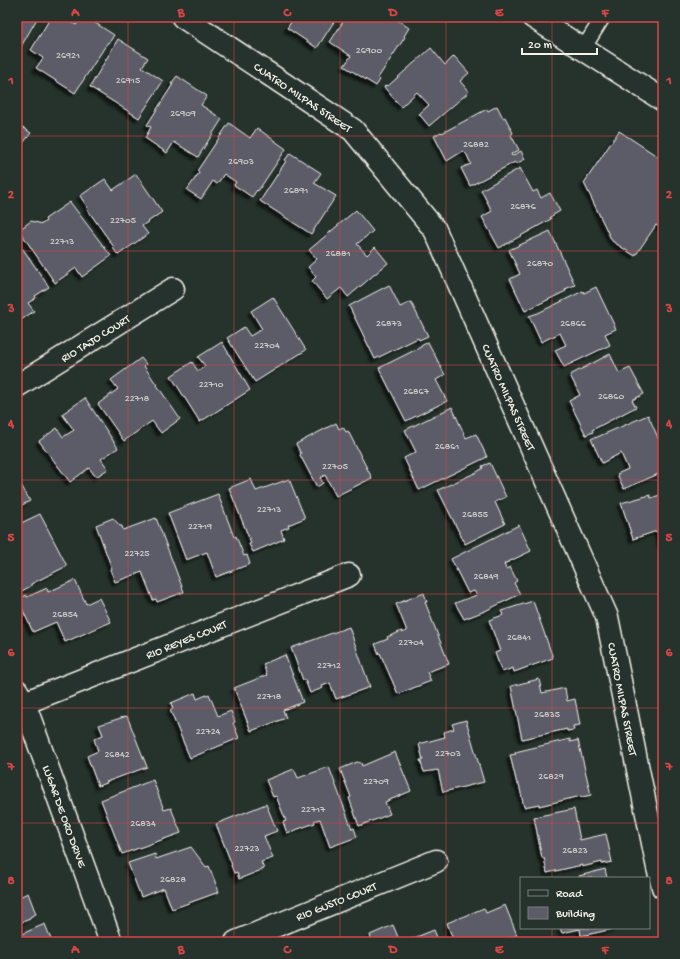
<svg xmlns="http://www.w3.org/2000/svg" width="680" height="959" viewBox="0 0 680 959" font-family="'Gochi Hand',sans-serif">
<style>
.building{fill:#5c5c69;stroke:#f4f1e8;filter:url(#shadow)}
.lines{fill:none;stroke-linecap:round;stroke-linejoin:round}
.lane-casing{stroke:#f4f1e8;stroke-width:17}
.street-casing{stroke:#f4f1e8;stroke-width:25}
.secondary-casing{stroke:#f4f1e8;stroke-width:25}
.lane{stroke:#26332d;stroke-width:14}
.street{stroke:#26332d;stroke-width:22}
.secondary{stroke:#26332d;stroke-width:22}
.grid{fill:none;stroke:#da4645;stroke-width:1;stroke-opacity:0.55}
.labels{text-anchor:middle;stroke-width:3;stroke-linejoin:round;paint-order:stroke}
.number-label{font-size:10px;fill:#ceccc8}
.street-label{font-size:12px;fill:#f4f1e8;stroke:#26332d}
.neatline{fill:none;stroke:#da4645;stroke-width:1.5}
.grid-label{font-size:13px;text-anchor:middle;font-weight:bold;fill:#da4645}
</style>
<defs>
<filter id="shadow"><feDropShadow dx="-3.5" dy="3.5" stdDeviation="1" flood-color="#0009"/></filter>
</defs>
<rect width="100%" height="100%" fill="#26332d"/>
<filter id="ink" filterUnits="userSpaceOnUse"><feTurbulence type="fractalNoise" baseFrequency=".025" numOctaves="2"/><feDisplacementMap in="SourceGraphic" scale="8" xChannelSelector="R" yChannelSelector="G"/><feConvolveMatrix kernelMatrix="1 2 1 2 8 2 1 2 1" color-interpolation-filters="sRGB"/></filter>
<g filter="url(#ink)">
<g class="building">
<path d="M17,17H38L19,50L17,49Z"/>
<path d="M51,17H63L76,25L81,17H86L114,35L109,43L108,42L75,93L36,68L43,58L31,50Z"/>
<path d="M291,17H337L317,48L287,28L294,18Z"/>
<path d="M346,17H375L377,19L378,17H393L409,28L404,36L405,37L378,78L380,80L376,86L344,66L351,56L330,42Z"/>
<path d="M118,39L148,58L142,67L163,81L139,118L90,87Z"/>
<path d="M431,48L445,65L454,56L469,73L460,81L469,92L429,126L419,114L429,105L417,92L401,107L384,87L386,85L388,86Z"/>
<path d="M177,76L207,96L201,105L222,119L198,157L174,142L167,153L145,138L151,127L147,125L173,84H171Z"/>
<path d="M497,106L503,118L505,117L513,133L511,135L519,150L511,154L512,156L521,151L525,159L516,164L515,162L470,186L461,168L471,164L467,155L463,151L447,161L434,136L441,132L442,133L487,109L488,111Z"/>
<path d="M17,123L31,133L17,151Z"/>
<path d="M229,123L250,138L257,128L286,149L258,191L257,190L252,197L234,185L236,182L224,174L217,184L213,181L201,199L187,190L199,173L197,171Z"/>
<path d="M619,131L663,160V222L660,227L656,225L635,256L612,241L584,183Z"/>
<path d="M290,153L321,173L314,183L336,196L311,234L260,201L286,161L285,160Z"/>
<path d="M520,168L533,192L537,190L541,198L550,193L560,211L550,217L551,219L499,248L482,217L492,211L481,190Z"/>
<path d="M136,174L162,212L142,226L148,234L118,255L113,248L114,247L87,209L88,208L80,196L105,179L113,190Z"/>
<path d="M70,202L111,256L82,277L76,268L55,283L19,230L31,221L42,224L46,221L45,219Z"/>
<path d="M356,210L373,231L357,244L367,255L375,247L388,263L348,297L341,288L327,299L312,281L316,277L308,267L317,259L309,250Z"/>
<path d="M550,231L575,285L565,289L566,291L525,311L510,279L520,274L509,250Z"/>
<path d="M23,249L49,287L35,296L36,298L28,303L34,311L17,323V252Z"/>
<path d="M389,285L400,307L411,302L428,336L419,340L418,338L375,359L349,306Z"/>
<path d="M596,287L616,329L605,334L610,345L564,367L555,350L566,345L560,333L541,342L529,316L538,313L583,291L584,293Z"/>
<path d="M273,297L306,350L255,382L227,338L244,327L250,336L262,329L251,311Z"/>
<path d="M222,342L250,390L200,422L171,376L192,362L198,371L205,366L198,357Z"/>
<path d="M428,342L445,375L436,380L447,401L406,421L379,368L421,347V346Z"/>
<path d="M610,354L619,373L630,368L644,394L632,400L636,407L592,430L593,432L586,435L569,401L580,395L570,375Z"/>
<path d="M141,358L146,364L144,366L180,419L161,433L152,421L124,441L98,404L118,389L111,380Z"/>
<path d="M85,398L118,448L101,459L108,469L96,477L89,468L70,482L39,441L57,428L63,437L74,430L62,414Z"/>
<path d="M452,407L466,438L476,434L487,457L419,490L404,458L416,452L405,430Z"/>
<path d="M648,415L663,449V472L624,489L617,474L628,469L621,453L602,463L591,439L595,437V438Z"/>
<path d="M336,423L339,429L343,427L346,432L348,431L372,478L336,496L325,475L320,478L323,483L317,487L300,455L301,454L296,444Z"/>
<path d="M490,463L506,497L495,502L505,524L465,544L438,490L477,472L483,468L482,466Z"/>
<path d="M17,474L21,482L20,483L30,501L20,506L21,508L17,510Z"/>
<path d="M251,479L256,491L289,479L305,518L288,525L289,527L281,530L284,539L253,552L249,544L251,543L229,488Z"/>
<path d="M218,494L234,537L236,536L244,556L247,555L250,564L216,577L207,552L186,560L168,513Z"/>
<path d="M663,494V548L657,531L633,539L621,503L650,495L651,498Z"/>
<path d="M40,514L67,566L31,584V586L18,593L17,525Z"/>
<path d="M113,518L120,526H122L123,530L156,518L184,592L157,602L156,599L153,600L142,572L115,582L110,569H112L96,525Z"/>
<path d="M519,525L531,551L504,564L506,569L510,567L517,581L514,583L520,594L485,611L464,619L455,603L477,595L474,591L468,593L451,559Z"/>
<path d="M75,580L86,604L99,598L111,622L65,642L56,622L33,632L18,600L26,595L27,597L47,588L48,592Z"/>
<path d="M424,593L427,602H425L449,664L427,672L431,681L398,694L380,653L379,654L375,644L388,639L387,637L402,631V633L407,631L396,604Z"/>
<path d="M533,601L553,658L514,672L513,668L502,672L495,653L500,651L489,620L503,615L501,611Z"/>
<path d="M349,627L370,687L336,699L330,683L322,686L323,688L310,693L305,680H303L291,648Z"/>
<path d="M285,655L303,702L283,710L286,718L251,731L234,688L267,675L263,664Z"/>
<path d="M539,679L542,693L565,688L567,701L575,699L580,725L573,726L574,730L567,731V729L522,739L511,686Z"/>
<path d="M195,693L197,699L209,694L218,716L231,711L235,722L233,723L239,738L190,758L170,710L173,709L171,703Z"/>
<path d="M127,716L147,767L106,782L107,783L98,786L87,756L98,751L94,739L103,735L99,725Z"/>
<path d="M466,720L484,782L443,792L438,770L424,772L420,760H423L419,744L445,737L444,732L454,729L452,724Z"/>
<path d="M570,739V742L578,740L591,795L582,797L581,796L539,806V804L524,807L519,784H517L510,755L516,754L515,752Z"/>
<path d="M395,752L411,791L385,802L390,814L359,826L349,798L351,797L340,769L357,762L361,763L362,766Z"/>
<path d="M329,767L352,829L354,828L357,837L330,847L320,819L314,821L315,823L287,833L283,822L286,821L276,796L273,797L266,780L294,769L298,778Z"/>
<path d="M153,780L164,810L171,808L181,833L122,854L101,800Z"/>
<path d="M266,804L277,831L264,836L273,858L261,862L264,869L239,879L237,872L234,873L231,865H232L216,824Z"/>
<path d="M574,809L580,840L606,834L612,862L602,864V862L582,867V865L547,873L544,858H542L534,817Z"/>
<path d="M191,847L206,867L209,866L219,892L172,909L164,888L141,897L128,863L155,854L156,859Z"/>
<path d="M605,869L607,878H580L579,876Z"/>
<path d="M28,893L36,914L30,917V919L17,924V898Z"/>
<path d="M505,905L517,935L500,942H454L447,923L484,908L486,913Z"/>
<path d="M45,924L52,942H17V936Z"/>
<path d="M393,925L400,942H372L370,935Z"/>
<path d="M560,928H618L581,936L580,929L562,933Z"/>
<path d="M434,930L439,942H404Z"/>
</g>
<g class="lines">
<g class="lane-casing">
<path id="lane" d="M583,49L603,17"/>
</g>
<g class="street-casing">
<g id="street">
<path d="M183,17L353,130L435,230L607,617L658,868L663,887"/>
<path d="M17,386L173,289"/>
<path d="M17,691L24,703L111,942"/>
<path d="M24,703L349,575"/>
<path d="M236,942L436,861"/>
</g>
</g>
<g class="secondary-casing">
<path id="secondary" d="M533,17L663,100"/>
</g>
<use href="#lane" class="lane"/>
<use href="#street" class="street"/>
<use href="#secondary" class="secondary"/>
</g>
</g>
<path class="grid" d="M128,17V942M234,17V942M340,17V942M446,17V942M552,17V878M17,136H663M17,251H663M17,365H663M17,480H663M17,594H663M17,708H663M17,823H663M552,928V942"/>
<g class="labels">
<g class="number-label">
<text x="369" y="53">26900</text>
<text x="68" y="58">26921</text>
<text x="128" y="83">26915</text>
<text x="183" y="116">26909</text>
<text x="476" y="147">26882</text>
<text x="241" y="164">26903</text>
<text x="296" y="193">26891</text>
<text x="523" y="209">26876</text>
<text x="123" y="223">22705</text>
<text x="62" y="244">22713</text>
<text x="338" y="256">26881</text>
<text x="540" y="266">26870</text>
<text x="389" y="326">26873</text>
<text x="573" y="326">26866</text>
<text x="267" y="348">22704</text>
<text x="211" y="387">22710</text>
<text x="416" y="394">26867</text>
<text x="611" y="399">26860</text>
<text x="137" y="401">22718</text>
<text x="447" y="449">26861</text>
<text x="335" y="469">22705</text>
<text x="269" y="512">22713</text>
<text x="475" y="517">26855</text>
<text x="200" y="529">22719</text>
<text x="137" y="556">22725</text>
<text x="486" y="579">26849</text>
<text x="65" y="617">26854</text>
<text x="519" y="640">26841</text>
<text x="411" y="645">22704</text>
<text x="329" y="668">22712</text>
<text x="269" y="699">22718</text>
<text x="547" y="717">26835</text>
<text x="208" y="734">22724</text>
<text x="448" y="756">22703</text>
<text x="117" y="757">26842</text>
<text x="551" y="779">26829</text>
<text x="376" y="784">22709</text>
<text x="313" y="812">22717</text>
<text x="143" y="826">26834</text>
<text x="247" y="851">22723</text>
<text x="575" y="853">26823</text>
<text x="173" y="882">26828</text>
</g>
<g class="street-label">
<text transform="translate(303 97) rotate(34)" y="4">CUATRO MILPAS STREET</text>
<text transform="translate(95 338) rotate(-32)" y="4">RIO TAJO COURT</text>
<text transform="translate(509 397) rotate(66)" y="4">CUATRO MILPAS STREET</text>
<text transform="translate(186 639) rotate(-22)" y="4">RIO REYES COURT</text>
<text transform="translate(623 699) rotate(79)" y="4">CUATRO MILPAS STREET</text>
<text transform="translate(65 816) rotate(70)" y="4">LUGAR DE ORO DRIVE</text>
<text transform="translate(336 901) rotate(-22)" y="4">RIO GUSTO COURT</text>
</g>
</g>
<rect width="680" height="959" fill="none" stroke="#26332d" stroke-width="44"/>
<rect x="520" y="877" width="130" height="52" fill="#26332d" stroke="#787f78"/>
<rect x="528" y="890" width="20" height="6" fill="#26332d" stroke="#787f78"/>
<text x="556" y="897" font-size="12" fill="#f4f1e8">Road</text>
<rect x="528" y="907" width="20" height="12" fill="#5c5c69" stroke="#787f78"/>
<text x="556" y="917" font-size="12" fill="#f4f1e8">Building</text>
<path d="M522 48v6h75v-6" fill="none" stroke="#f4f1e8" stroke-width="2"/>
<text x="528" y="48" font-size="12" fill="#f4f1e8" stroke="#26332d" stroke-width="3" paint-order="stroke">20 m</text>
<rect x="22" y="22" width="636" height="915" class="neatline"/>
<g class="grid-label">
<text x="75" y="16">A</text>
<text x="181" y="16">B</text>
<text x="287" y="16">C</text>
<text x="393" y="16">D</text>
<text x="499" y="16">E</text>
<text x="605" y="16">F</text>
<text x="11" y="84">1</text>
<text x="669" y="84">1</text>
<text x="11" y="198">2</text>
<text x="669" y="198">2</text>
<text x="11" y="312">3</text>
<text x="669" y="312">3</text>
<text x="11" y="427">4</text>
<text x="669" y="427">4</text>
<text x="11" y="541">5</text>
<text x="669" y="541">5</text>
<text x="11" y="656">6</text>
<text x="669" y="656">6</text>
<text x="11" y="770">7</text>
<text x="669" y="770">7</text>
<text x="11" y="884">8</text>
<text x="669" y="884">8</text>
<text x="75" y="953">A</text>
<text x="181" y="953">B</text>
<text x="287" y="953">C</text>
<text x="393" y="953">D</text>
<text x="499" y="953">E</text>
<text x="605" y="953">F</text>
</g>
</svg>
